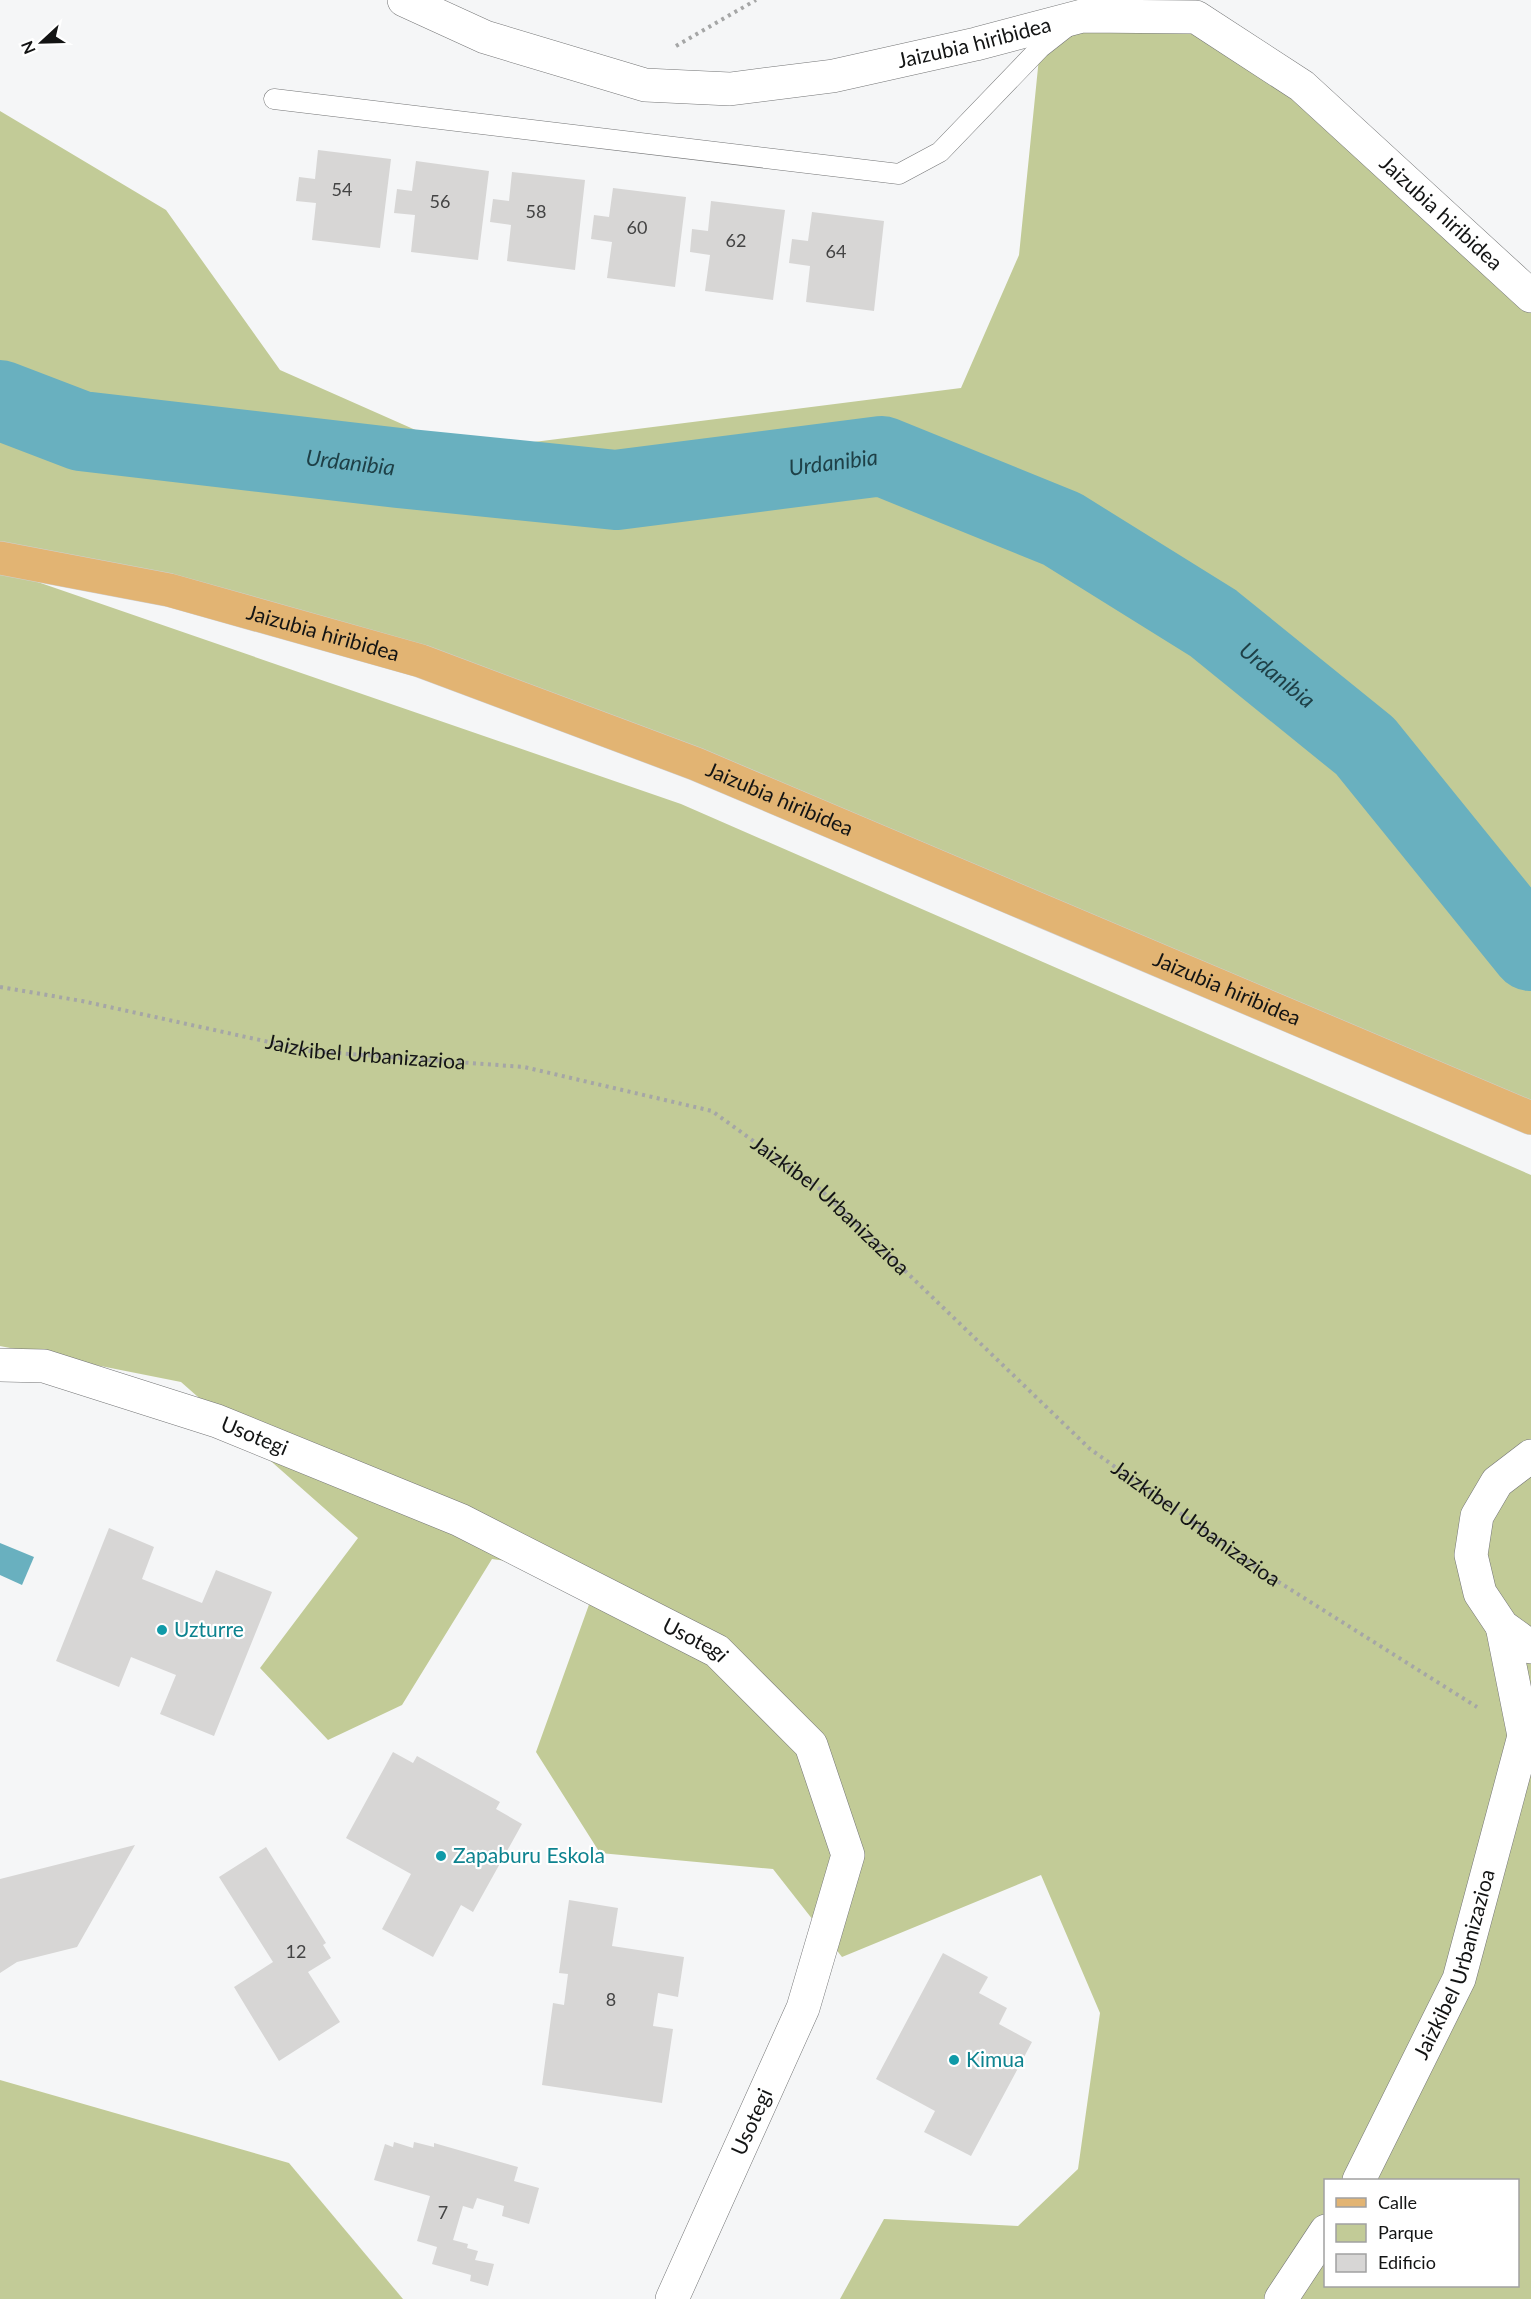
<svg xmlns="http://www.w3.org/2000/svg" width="1531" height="2299" viewBox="0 0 1531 2299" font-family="Lato,sans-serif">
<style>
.green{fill:#c2cb97;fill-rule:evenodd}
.water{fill:#69b0bf}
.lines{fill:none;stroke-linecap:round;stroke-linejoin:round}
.river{stroke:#69b0bf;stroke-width:80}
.building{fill:#d7d6d5}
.lane-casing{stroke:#747576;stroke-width:21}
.street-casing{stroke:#747576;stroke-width:34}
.primary-casing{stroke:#d0d0d0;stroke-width:34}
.path{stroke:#a5a6a6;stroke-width:4;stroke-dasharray:3 4.5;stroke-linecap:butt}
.lane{stroke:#fff;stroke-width:20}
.street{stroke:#fff;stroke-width:33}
.primary{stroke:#e2b473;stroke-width:33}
.culture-dot{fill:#0f9aa8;stroke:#fff;stroke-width:2}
.labels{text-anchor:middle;stroke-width:4.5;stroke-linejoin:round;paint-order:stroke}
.number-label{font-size:18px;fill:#444}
.street-label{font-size:21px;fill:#131414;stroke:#fff}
.culture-label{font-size:21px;fill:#0d838f;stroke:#fff;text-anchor:start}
.water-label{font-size:22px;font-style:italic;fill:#1e4047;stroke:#fff}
</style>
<rect width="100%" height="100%" fill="#f5f6f7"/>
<g class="green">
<path d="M1082,16L1196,17L1531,296V1119L421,661L0,562V111L166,210L280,370L463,451L961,388L1019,255L1040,48Z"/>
<path d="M0,569L681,804L1531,1175V2299H840L884,2219L1018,2226L1078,2169L1100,2013L1041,1875L842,1957L773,1869L600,1853L536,1752L600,1574L492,1559L402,1705L328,1740L260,1668L358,1538L181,1382L0,1346ZM1326,2180H1518V2286H1326Z"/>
<path d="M0,2080L289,2163L403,2299H0Z"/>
</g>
<path class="water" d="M0,1543L34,1557L22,1585L0,1575Z"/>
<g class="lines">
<path class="river" id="s1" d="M0,400L81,431L399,468L616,490L882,456L1062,529L1213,623L1365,746L1531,951"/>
</g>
<g class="building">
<path d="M318,150L391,159L380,248L312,240L316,203L296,201L299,177L315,179Z"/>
<path d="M416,161L489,171L478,260L411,252L415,215L394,213L397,189L412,191Z"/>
<path d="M512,172L585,180L575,270L507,261L511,225L490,222L493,199L509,201Z"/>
<path d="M613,188L686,197L675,287L607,278L612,242L591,239L594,215L609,217Z"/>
<path d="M711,201L785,210L773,300L705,291L710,255L690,252L692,229L708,231Z"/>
<path d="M812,212L884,221L874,311L806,302L810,266L789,263L792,239L808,241Z"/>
<path d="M109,1528L154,1547L142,1579L202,1603L216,1570L272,1592L214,1736L160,1714L176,1675L131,1657L119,1687L56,1661Z"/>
<path d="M393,1752L413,1763L417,1756L500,1802L496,1809L522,1824L473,1912L461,1905L433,1957L382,1929L411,1874L346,1838Z"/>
<path d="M135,1845L77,1947L17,1962L0,1973V1879Z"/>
<path d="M266,1847L326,1943L323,1945L331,1958L308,1972L340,2022L279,2061L234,1987L273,1962L219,1877Z"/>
<path d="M569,1900L618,1908L612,1946L684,1957L678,1997L658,1993L653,2026L673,2029L662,2103L542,2085L553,2003L564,2005L568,1974L559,1973Z"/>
<path d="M943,1953L988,1977L979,1993L1007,2008L999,2024L1032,2042L971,2156L924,2132L935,2111L876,2079Z"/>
<path d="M394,2142L413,2148L414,2142L434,2147V2143L518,2167L514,2181L539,2188L529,2224L502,2216L504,2206L477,2198L473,2209L463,2206L453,2240L468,2244L467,2248L478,2251L475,2260L494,2264L488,2286L470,2281L471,2275L432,2264L437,2247L417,2241L430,2196L374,2180L385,2144L393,2147Z"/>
</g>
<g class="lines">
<g class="lane-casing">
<path id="lane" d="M274,99L899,174L940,152L1040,48L1068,26"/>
</g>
<g class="street-casing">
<g id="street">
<path id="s3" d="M404,0L485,37L645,85L730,89L833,76L976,44L1082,16L1196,17L1302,86L1531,296"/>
<path id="s4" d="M0,1365L44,1366L217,1421L460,1520L717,1651L811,1745L848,1855L803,2008L672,2299"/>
<path d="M1531,1456L1497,1482L1477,1516L1471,1555L1480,1593L1502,1626L1531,1647"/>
<path id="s5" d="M1359,2180L1459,1979L1524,1736L1502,1626"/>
<path d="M1281,2299L1326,2231"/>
</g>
</g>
<g class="primary-casing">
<g id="primary">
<path id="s6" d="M0,558L169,590L421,661L696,764L1531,1118"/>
</g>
</g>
<g class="path">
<path d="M676,46L756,0"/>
<path id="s2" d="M0,987L82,1001L310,1051L524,1067L712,1111L821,1190L1090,1449L1266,1574L1477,1707"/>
</g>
<use href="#lane" class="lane"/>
<use href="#street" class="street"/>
<use href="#primary" class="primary"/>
</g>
<g class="culture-dot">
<circle cx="162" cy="1630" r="6"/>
<circle cx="441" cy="1856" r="6"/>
<circle cx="954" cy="2060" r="6"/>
</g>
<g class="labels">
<g class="number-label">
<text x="342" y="196">54</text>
<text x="440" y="208">56</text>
<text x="536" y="218">58</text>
<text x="637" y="234">60</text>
<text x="736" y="247">62</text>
<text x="836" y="258">64</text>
<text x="296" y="1958">12</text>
<text x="611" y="2006">8</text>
<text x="443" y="2219">7</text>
</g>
<g class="street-label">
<text dy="7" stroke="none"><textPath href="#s3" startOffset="590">Jaizubia hiribidea</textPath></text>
<text dy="7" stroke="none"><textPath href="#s3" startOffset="1130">Jaizubia hiribidea</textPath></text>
<text dy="7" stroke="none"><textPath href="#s6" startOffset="332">Jaizubia hiribidea</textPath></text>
<text dy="7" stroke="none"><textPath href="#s6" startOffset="818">Jaizubia hiribidea</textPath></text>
<text dy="7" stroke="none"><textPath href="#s6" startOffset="1304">Jaizubia hiribidea</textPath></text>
<text dy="7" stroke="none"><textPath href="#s2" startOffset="372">Jaizkibel Urbanizazioa</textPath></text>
<text dy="7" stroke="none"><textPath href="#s2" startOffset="876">Jaizkibel Urbanizazioa</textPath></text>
<text dy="7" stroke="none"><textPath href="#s4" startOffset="266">Usotegi</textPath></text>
<text dy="7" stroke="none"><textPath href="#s2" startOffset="1362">Jaizkibel Urbanizazioa</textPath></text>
<text dy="7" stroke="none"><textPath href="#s4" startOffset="752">Usotegi</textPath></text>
<text dy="7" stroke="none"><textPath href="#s5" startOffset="237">Jaizkibel Urbanizazioa</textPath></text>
<text transform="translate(752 2122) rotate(-66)" y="7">Usotegi</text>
</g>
<g class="culture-label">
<text x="174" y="1637">Uzturre</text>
<text x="453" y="1863">Zapaburu Eskola</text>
<text x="966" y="2067">Kimua</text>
</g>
<g class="water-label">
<text dy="8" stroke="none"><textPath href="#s1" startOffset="358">Urdanibia</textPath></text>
<text dy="8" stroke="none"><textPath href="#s1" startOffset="844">Urdanibia</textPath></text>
<text dy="8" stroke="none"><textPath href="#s1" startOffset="1348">Urdanibia</textPath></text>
</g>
</g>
<rect x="1324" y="2179" width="195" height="108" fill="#ffffff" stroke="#a1a1a1" stroke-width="1.5"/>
<rect x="1336" y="2198" width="30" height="9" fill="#e2b473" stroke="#a1a1a1" stroke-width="1.5"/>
<text x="1378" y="2209" font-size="18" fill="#131414">Calle</text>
<rect x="1336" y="2224" width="30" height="18" fill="#c2cb97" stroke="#a1a1a1" stroke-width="1.5"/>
<text x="1378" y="2239" font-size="18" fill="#131414">Parque</text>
<rect x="1336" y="2254" width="30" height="18" fill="#d7d6d5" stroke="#a1a1a1" stroke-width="1.5"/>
<text x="1378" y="2269" font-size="18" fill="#131414">Edificio</text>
<g transform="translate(42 42) rotate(248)" stroke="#ffffff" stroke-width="4.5" paint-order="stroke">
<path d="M0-4.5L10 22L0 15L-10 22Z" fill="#131414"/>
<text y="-9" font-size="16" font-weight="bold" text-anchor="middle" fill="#131414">N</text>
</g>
</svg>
